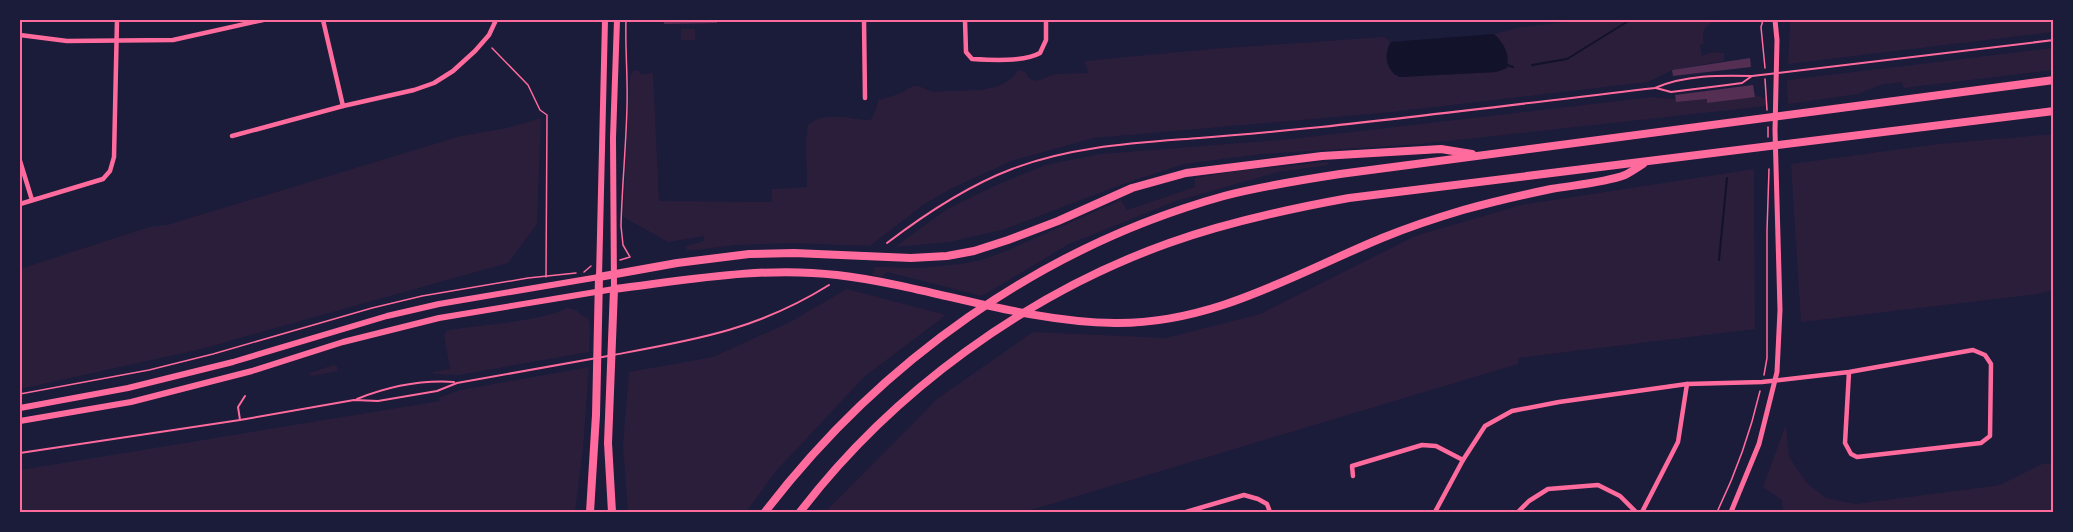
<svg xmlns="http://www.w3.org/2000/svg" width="2073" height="532" viewBox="0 0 2073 532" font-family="Manrope,sans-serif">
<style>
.green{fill:#2a1e3b}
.water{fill:#12122b}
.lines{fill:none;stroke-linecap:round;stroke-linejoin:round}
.stream{stroke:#12122b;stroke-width:2}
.building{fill:#542f53}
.path{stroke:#ff6b9d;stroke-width:1.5}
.service{stroke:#ff6b9d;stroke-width:2}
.minor{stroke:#ff6b9d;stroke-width:4.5}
.tertiary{stroke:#ff6b9d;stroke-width:5}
.secondary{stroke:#ff6b9d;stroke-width:6}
.motorway{stroke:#ff6b9d;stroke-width:8}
.neatline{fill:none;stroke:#ff6b9d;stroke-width:2}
</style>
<rect width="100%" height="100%" fill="#1b1b3a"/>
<g class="green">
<path d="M1585,20H1731C1714,22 1699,21 1704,44L1700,45L1702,56L1712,52L1724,53V61L1672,70L1648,82L1392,112L1094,138L1014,160L950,189L923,205L870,246L791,243L736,245L687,251L686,246L704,241V236L668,242L623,217L630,76L633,71L638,70L641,74L653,73L659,201L772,202V189L807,187L806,144L808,125C823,111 849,119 868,120L872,119L879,100C887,97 893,96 901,93C907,91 910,85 918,86C923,87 929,92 935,92C940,92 945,91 949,91C972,90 1005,93 1018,70L1025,72L1029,78L1037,81L1055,74L1088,73L1085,61L1211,49L1384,37L1391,42L1388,47L1393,74L1400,77L1496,72L1504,69L1498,38L1494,34L1521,27Z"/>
<path d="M1790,20H2053V32L1788,64Z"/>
<rect x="681" y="29" width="14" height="11"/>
<path d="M2053,48V70L1904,88L1902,82L1880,85L1858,94L1788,104L1787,80Z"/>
<path d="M1759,96L1765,99L1766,106L1421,144L1262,154L1184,164L1123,184L1002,230L949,242L895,247L947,209L1001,183L1046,165L1100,154L1291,139L1653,97L1676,99V102L1707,99L1708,102Z"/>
<path d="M541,118L537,224L508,263L197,350L20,389V269L149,227L167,225L461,136L507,128Z"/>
<path d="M2053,134V290L2038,294L1801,322L1791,164L1938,144Z"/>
<path d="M1328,162L1329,165L1278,172L1176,201L1069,244L982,296L887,272L882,277L872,275L875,267L919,268L961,264L981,260L1006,251L1121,200L1127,210L1195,187V178L1236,171Z"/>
<path d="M1754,169L1755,329L1518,358V364L1024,512H825L937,399L1033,332L1166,338L1260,314L1415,236L1521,205Z"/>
<path d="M847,289L946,315L864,377L777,470L746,512H628L623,445L629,372L713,357L790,322Z"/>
<path d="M567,308L576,310L585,318L588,317L590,328L589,352L459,375L433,374V372L450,369L444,335L448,330C474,326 548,320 567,308Z"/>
<path d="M333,365L337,366L338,371L312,376L310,375V373Z"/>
<path d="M589,367L583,449L575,512H20V470L440,401L439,398L460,390Z"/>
<path d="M1786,424L1789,457L1807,483L1826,498L1856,504L2000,485L2042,464L2053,463V512H1783L1782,500L1763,487Z"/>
</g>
<path class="water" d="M1494,34C1504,43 1510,54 1507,68L1496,72L1400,77C1386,72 1383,54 1391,42Z"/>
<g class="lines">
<g class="stream">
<path d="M1507,65L1513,67"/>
<path d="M1532,65L1567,59L1630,20"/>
<path d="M1719,260L1727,178"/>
</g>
</g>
<g class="building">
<path d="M664,20H717V23L664,24Z"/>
<path d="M1750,58L1751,67L1673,76L1672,70Z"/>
<path d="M1753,85L1755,97L1707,103V99L1676,102L1675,95Z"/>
</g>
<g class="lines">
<g class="path">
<path d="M1763,20L1761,27L1765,68"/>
<path d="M492,48L528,85L540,110L547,115L546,277"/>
<path d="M1765,79L1767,110"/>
<path d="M1768,127V137"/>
<path d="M620,260L630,257L623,245L621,226C622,186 626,147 627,107C628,77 625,49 626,20"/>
<path d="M584,272L591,266"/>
<path d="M1764,375L1767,358V231L1769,169"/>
<path d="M20,394L149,370L213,354L372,308L422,296L528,278L576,273"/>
<path d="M1717,512C1736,473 1750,434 1760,391"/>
</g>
<g class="service">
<path d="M1656,88L1671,92L1727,85L1742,83L1752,76"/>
<path d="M887,243C925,214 967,186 1012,169C1072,146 1136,143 1199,138C1240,135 1281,131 1321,127C1433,115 1544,101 1655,88C1684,75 1721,75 1752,76L2054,40"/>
<path d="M613,355C694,340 757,330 829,285"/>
<path d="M357,399C387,387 422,380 454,382"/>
<path d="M240,420L238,407L245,396"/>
<path d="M20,453L240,420L354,400L378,401L437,391L457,383L608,356"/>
</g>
<g class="minor">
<path d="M323,20L343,106"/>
<path d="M864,20L865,98"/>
<path d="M965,20L966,52L972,59C990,60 1024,62 1040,53L1046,40V20"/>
<path d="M20,35L67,41L173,40L263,20"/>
<path d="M232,136L343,106L414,90L434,83L453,71L475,51L489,35L496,20"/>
<path d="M20,161L32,200"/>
<path d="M20,204L103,179L110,171L114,157L117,20"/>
<path d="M1353,476L1352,466L1422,445L1436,446L1463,460"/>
<path d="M1186,512L1244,495L1258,499L1267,504L1270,512"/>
<path d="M1435,512L1463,460L1485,426L1512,411L1559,402L1687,384L1762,382L1849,372L1973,350L1985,355L1991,364L1990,436L1981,443L1857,457L1851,454L1845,443L1849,372"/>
<path d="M1518,512L1529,501L1548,489L1598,485L1620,496L1636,512"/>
<path d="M1642,512L1678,442L1687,384"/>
</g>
<path class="tertiary" d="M1731,512L1759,444L1777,372L1780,310L1775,130L1777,40L1775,20"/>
<g class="secondary">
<path d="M20,408L128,388L233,362L387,316L439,304L599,277L605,20"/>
<path d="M20,421L131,402L252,371L343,342L439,318L614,289L613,138L617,20"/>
</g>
<g class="motorway">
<path d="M590,512L596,415L599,277L677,263L749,254L794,253L911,258L947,256L974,251L1008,240L1058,221L1132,188L1186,173L1322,156L1441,149L1472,154"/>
<path d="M612,512L608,443L614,289C688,280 762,266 837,275C930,286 1020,322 1115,323C1213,324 1295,274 1382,238C1409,227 1436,218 1463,210C1492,202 1522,195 1551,189C1574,185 1603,183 1625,175C1631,172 1637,168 1643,164"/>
<path d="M765,512C880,362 1040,247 1224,196C1262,186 1301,180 1340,174L2054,80"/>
<path d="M800,512C892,392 1026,294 1169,243C1228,222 1288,209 1349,198L2054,111"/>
</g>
</g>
<rect width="2073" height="532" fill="none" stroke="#1b1b3a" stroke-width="42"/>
<rect x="21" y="21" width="2031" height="490" class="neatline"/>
</svg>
